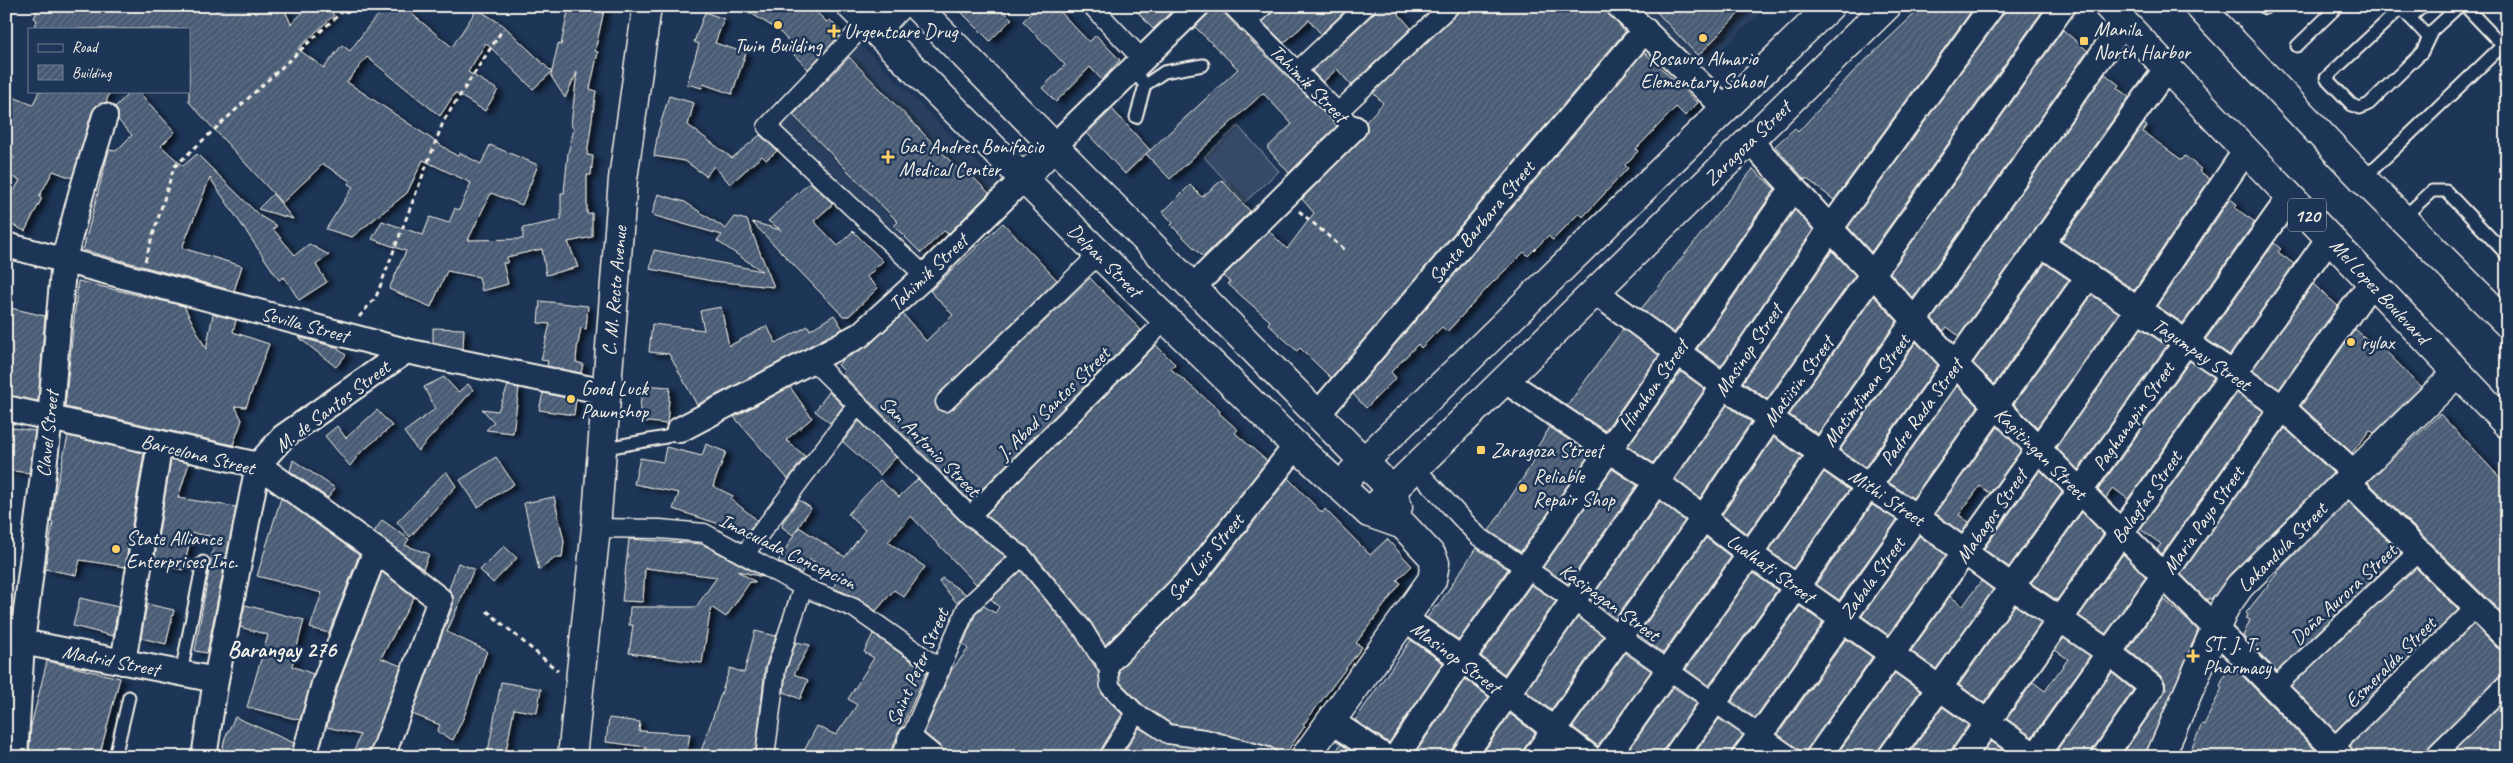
<svg xmlns="http://www.w3.org/2000/svg" width="2513" height="763" viewBox="0 0 2513 763" font-family="Caveat,sans-serif">
<style>
.built{fill:#2a4060}
.green{fill:#354a67;stroke:#949ea8}
.building{fill:url(#building-hatch);stroke:#f4f1e8;filter:url(#shadow)}
.lines{fill:none;stroke-linecap:round;stroke-linejoin:round}
.service-casing{stroke:#f4f1e8;stroke-width:15}
.pedestrian-casing{stroke:#f4f1e8;stroke-width:21}
.minor-casing{stroke:#f4f1e8;stroke-width:28}
.tertiary-casing{stroke:#f4f1e8;stroke-width:31}
.secondary-casing{stroke:#f4f1e8;stroke-width:31}
.trunk-casing{stroke:#f4f1e8;stroke-width:31}
.path{stroke:#f4f1e8;stroke-width:3;stroke-dasharray:5 4;stroke-linecap:butt}
.service{stroke:#1d3557;stroke-width:11}
.pedestrian{stroke:#1d3557;stroke-width:18}
.minor{stroke:#1d3557;stroke-width:24}
.tertiary{stroke:#1d3557;stroke-width:28}
.secondary{stroke:#1d3557;stroke-width:28}
.trunk{stroke:#1d3557;stroke-width:28}
.poi-dot{fill:#ffd166;stroke:#1d3557;stroke-width:2}
.labels{text-anchor:middle;stroke-width:5;stroke-linejoin:round;paint-order:stroke}
.shield{fill:#1d3557;stroke:#b4b9bc;stroke-width:1}
.shield-label{font-size:19px;font-weight:bold;fill:#f4f1e8}
.poi-label{font-size:20px;fill:#f4f1e8;stroke:#1d3557;text-anchor:start}
.street-label{font-size:20px;fill:#f4f1e8;stroke:#1d3557}
.quarter-label{font-size:22px;font-weight:bold;fill:#f4f1e8;stroke:#1d3557}
</style>
<defs>
<pattern id="building-hatch" width="6" height="6" patternUnits="userSpaceOnUse" patternTransform="scale(1.25)"><rect width="6" height="6" fill="#485b74"/><path d="M-1 1l2-2M0 6l6-6M5 7l2-2" fill="none" stroke="#637388"/></pattern>
<filter id="shadow"><feDropShadow dx="5.5" dy="3" stdDeviation="2.5" flood-color="#0009"/></filter>
</defs>
<rect width="100%" height="100%" fill="#1d3557"/>
<filter id="ink" filterUnits="userSpaceOnUse"><feTurbulence type="fractalNoise" baseFrequency=".02" numOctaves="2"/><feDisplacementMap in="SourceGraphic" scale="10" xChannelSelector="R" yChannelSelector="G"/><feConvolveMatrix kernelMatrix="1 2 1 2 8 2 1 2 1" color-interpolation-filters="sRGB"/></filter>
<g filter="url(#ink)">
<g class="built">
<path d="M1641,6H1768L1701,69Z"/>
<path d="M856,40L1003,188L923,268L772,127Z"/>
</g>
<path class="green" d="M1238,126L1279,171L1245,202L1204,157Z"/>
<g class="building">
<path d="M39,6H201L202,11L215,7L216,11L234,6H283L291,24L310,6H326L334,15L298,49L324,68L342,45L350,51L370,24L387,6H402L452,47L477,9L503,25L552,72L533,89L486,43L468,72L498,90L485,111L455,93L440,116L367,57L347,82L457,156L460,153L481,164L490,145L538,165L522,205L491,193L468,240L523,239V228L561,220V193H564L568,153L574,129L571,125L577,72L565,98L551,76L558,44L561,45L569,6H605L595,51L598,52L590,89L596,91L587,155L593,156L591,175H587V214L592,213V237L568,242L578,267L546,275L542,249L507,257V263H503L508,284L482,291L479,277L447,271L431,307L389,289L406,251L372,239L382,221L423,235L430,217L449,223L455,208L459,210L471,183L423,160L407,193L352,237L326,229L353,187L348,184L350,181L323,164L282,203L189,102V29H33L37,20L34,18Z"/>
<path d="M739,6H810L827,22L830,20L842,33L808,69L794,55L798,51L778,30Z"/>
<path d="M955,6H999L1012,19L990,41Z"/>
<path d="M1039,6H1055L1089,42L1096,35L1120,60L1102,80L1090,67L1056,102L1042,88L1065,65L1023,21Z"/>
<path d="M1132,6H1177L1153,29Z"/>
<path d="M1210,6H1222L1224,13L1240,30L1337,126L1289,173L1267,148L1292,124L1263,93L1170,179L1146,154L1238,69L1195,27L1207,15Z"/>
<path d="M1274,6H1350L1321,34L1309,20L1284,43L1263,22L1272,13Z"/>
<path d="M1376,6H1392L1411,28L1351,85L1337,69L1323,82L1312,71L1373,14Z"/>
<path d="M1460,6H1603L1625,32L1331,378L1300,348L1297,351L1284,339L1268,324L1270,321L1228,284L1230,282L1223,276L1269,231L1287,249L1314,213L1302,199L1367,132L1366,122L1383,103L1373,93L1457,14Z"/>
<path d="M1651,6H1746L1698,56Z"/>
<path d="M1923,6H1975L1834,200L1806,178L1805,180L1775,146L1795,128L1798,132L1852,73Z"/>
<path d="M2006,6H2046L1871,252L1848,227L2003,14Z"/>
<path d="M705,12L724,19L715,43L746,53L732,94L703,84L702,88L687,84L699,44L694,42Z"/>
<path d="M2063,30L2088,51L1913,298L1890,273Z"/>
<path d="M1644,52L1698,103L1685,116L1676,107L1636,149L1638,151L1625,165L1628,168L1583,217L1579,213L1553,240L1548,236L1528,256L1524,252L1491,284L1447,332L1442,327L1421,348L1418,344L1391,372L1396,378L1366,408L1353,394Z"/>
<path d="M849,57L961,172L964,168L989,193L948,234L944,231L921,253L894,226L898,222L793,115Z"/>
<path d="M2105,74L2119,85L2117,88L2129,97L1959,336L1947,327L1944,331L1932,319Z"/>
<path d="M39,91H110L106,103L96,106L92,112L72,178L53,171L39,197L42,198L25,231L6,222V207L20,180L7,175L14,157L6,154V111L13,97L33,105Z"/>
<path d="M131,91H138L175,132L161,146L183,166L197,154L260,216L277,226L273,229L295,255L309,244L329,255L316,265L327,282L299,300L284,277L279,280L210,178L182,248L242,266L234,291L83,250L109,150L116,151L132,135L118,120V113L115,107Z"/>
<path d="M669,96L694,103L688,125L732,158L760,135L777,151L766,160L762,156L730,184L714,166L706,176L685,161L654,156L658,132Z"/>
<path d="M1112,109L1150,150L1125,174L1087,133Z"/>
<path d="M2144,124L2147,126L2143,132L2182,160L2185,156L2201,169L2199,171L2210,179L2134,290L2061,241Z"/>
<path d="M1753,169L1775,189L1674,333L1641,309Z"/>
<path d="M1222,180L1250,211L1203,257L1171,225L1173,223L1163,212L1190,185L1202,197Z"/>
<path d="M810,182L833,204L814,221L838,246L853,231L883,261L867,277L878,288L849,316H843L752,222L781,230L768,221Z"/>
<path d="M273,194L293,219L258,209Z"/>
<path d="M658,194L685,202L726,229L735,217L747,220L774,287L712,281L650,269L654,250L762,271L717,241L722,235L652,215Z"/>
<path d="M2230,199L2237,204L2235,208L2255,222L2183,323L2157,306Z"/>
<path d="M1795,210L1813,230L1721,366L1697,349Z"/>
<path d="M1003,223L1057,280L938,394L935,404L938,410L947,412L952,410L1090,278L1141,330L970,501L842,374L844,371L838,365L844,359L869,345L903,314L926,341L953,315L930,291Z"/>
<path d="M2274,243L2281,249L2278,252L2294,264L2230,355L2206,339Z"/>
<path d="M1832,251L1855,275L1767,399L1743,382Z"/>
<path d="M2045,263L2069,280L1994,384L1973,363Z"/>
<path d="M78,281L184,306L206,349L213,314L236,320L233,332L269,344L246,407L235,406L242,420L233,445L65,407Z"/>
<path d="M2313,284L2338,306L2279,389L2252,370Z"/>
<path d="M2092,295L2119,313L2037,427L2014,404Z"/>
<path d="M1874,296L1897,321L1818,434L1789,415Z"/>
<path d="M540,301L588,306L586,329L581,328L577,349L576,362L583,364L581,373L547,366L548,361L541,360L550,324L538,323Z"/>
<path d="M6,307L45,316L38,401L6,395Z"/>
<path d="M721,307L729,346L767,326L776,343L808,326L810,330L834,315L843,329L697,405L669,354L649,352L652,324L704,330L700,311Z"/>
<path d="M433,328L464,329L463,349L433,342Z"/>
<path d="M2141,328L2167,346L2078,470L2056,447Z"/>
<path d="M1623,329L1659,355L1605,431L1567,406Z"/>
<path d="M2355,329L2370,342L2373,340L2392,357L2421,387L2374,433L2370,430L2352,453L2301,406Z"/>
<path d="M298,337L335,347L346,355L336,367Z"/>
<path d="M1916,342L1938,365L1865,467L1840,450Z"/>
<path d="M1156,345L1175,364L1171,369L1220,411L1219,413L1238,430L1235,433L1267,461L1186,564L1105,645L1091,622L1030,549L986,515Z"/>
<path d="M2190,361L2214,377L2128,499L2113,488L2106,498L2098,490Z"/>
<path d="M1681,372L1705,389L1653,463L1628,446Z"/>
<path d="M444,377L458,392L468,384L473,390L418,451L404,432L435,409L424,387Z"/>
<path d="M642,385L670,387L667,424L639,421Z"/>
<path d="M508,386L519,388L513,433L486,430L494,422L482,409L498,411Z"/>
<path d="M1957,386L1978,407L1913,498L1888,482Z"/>
<path d="M790,387L812,418L786,440L805,456L788,479L734,417Z"/>
<path d="M829,392L843,406L830,423L815,411Z"/>
<path d="M543,393L576,400L574,415L539,410Z"/>
<path d="M2237,393L2263,411L2162,554L2157,549L2161,544L2140,529Z"/>
<path d="M1727,405L1751,422L1700,498L1675,479Z"/>
<path d="M377,410L392,426L359,454L350,466L325,436L337,426L346,438Z"/>
<path d="M2440,414L2507,485V618L2368,482Z"/>
<path d="M859,421L896,457L880,475L843,442Z"/>
<path d="M6,427L35,431L29,473L6,470Z"/>
<path d="M1550,427L1590,454L1521,552L1489,531L1535,459L1531,457Z"/>
<path d="M1998,427L2021,450L1990,493L1980,486L1959,515L1969,522L1962,533L1935,513Z"/>
<path d="M2285,428L2333,473L2229,575L2212,599H2205L2181,574Z"/>
<path d="M68,436L144,453L125,567L80,560L76,575L45,569L53,522H51L55,493Z"/>
<path d="M1774,437L1802,457L1747,534L1722,515Z"/>
<path d="M706,444L726,452L713,486L733,496L731,499L757,520L747,533L673,509L679,493L634,484L640,458L663,462L666,447L702,456Z"/>
<path d="M496,457L514,484L478,507L460,480Z"/>
<path d="M171,459L189,463L178,498L236,507L207,653L195,651L215,537L192,533L183,570L154,563Z"/>
<path d="M293,460L335,488L328,498L290,471Z"/>
<path d="M1612,469L1637,485L1568,584L1543,567Z"/>
<path d="M2040,470L2062,492L2009,567L1984,549Z"/>
<path d="M446,471L456,486L410,537L397,522Z"/>
<path d="M1824,472L1849,490L1793,568L1769,551Z"/>
<path d="M1288,478L1322,513L1325,509L1370,555L1387,539L1412,566L1397,580L1401,583L1356,643L1362,647L1303,725L1305,726L1283,757H1278L1276,750L1271,747L1208,729L1172,724L1143,705L1120,682L1119,670L1207,582Z"/>
<path d="M918,479L963,524L1006,557L976,584L911,516L888,542L925,567L904,597L894,590L876,611L858,598L833,588L838,578L810,559L801,574L778,561L799,527L845,557L865,530L848,514L880,480L899,497Z"/>
<path d="M554,497L564,541L562,558H555L539,570L524,503Z"/>
<path d="M281,498L359,555L329,633L310,628L322,593L257,576Z"/>
<path d="M799,500L811,508L793,535L782,527L783,522Z"/>
<path d="M1660,501L1685,521L1615,619L1590,600Z"/>
<path d="M2349,502L2401,553L2277,671L2256,650L2259,649L2243,636L2250,620L2246,618L2248,615L2246,613L2283,566Z"/>
<path d="M1872,505L1897,520L1839,600L1816,584Z"/>
<path d="M2082,512L2103,534L2057,600L2031,583Z"/>
<path d="M382,520L409,539L405,545L429,554L423,569L374,532Z"/>
<path d="M1919,536L1946,555L1888,635L1862,616Z"/>
<path d="M1706,538L1731,557L1663,653L1638,635Z"/>
<path d="M629,539L702,544L763,577L737,571L756,582H750L726,617L711,607L702,663L629,653L633,625H629L630,607H696L717,577L645,568L643,602L622,601Z"/>
<path d="M504,546L517,558L493,583L480,570Z"/>
<path d="M1476,548L1508,569L1459,640L1427,618L1436,606L1437,607Z"/>
<path d="M2123,554L2146,577L2106,634L2079,616Z"/>
<path d="M458,563L474,569L447,632L487,651L465,714L453,740L437,732L440,725L412,714L453,605V597L449,589Z"/>
<path d="M2416,568L2458,610L2335,731L2291,686Z"/>
<path d="M1021,571L1074,635L1098,671L1102,694L1122,714L1097,757H945L941,747L924,733L951,671L968,649L963,644L976,613L984,606L995,613L999,607L991,599Z"/>
<path d="M382,572L414,597L381,658L401,666L369,757H352L360,735L327,727L337,688Z"/>
<path d="M1753,573L1777,590L1709,686L1686,669Z"/>
<path d="M942,578L966,594L957,603L939,582Z"/>
<path d="M1981,581L1993,590L1936,669L1911,651L1950,596L1963,606Z"/>
<path d="M1531,585L1556,601L1504,674L1481,656Z"/>
<path d="M80,598L118,607L113,636L73,626Z"/>
<path d="M2164,599L2198,630L2145,757H2121L2166,689L2165,682L2161,676L2128,650Z"/>
<path d="M147,604L174,610L166,644L141,638Z"/>
<path d="M245,605L304,620L292,666L313,674L300,720L247,707L268,635L240,627Z"/>
<path d="M2015,605L2041,623L1984,703L1959,685Z"/>
<path d="M1800,606L1823,623L1755,718L1732,701Z"/>
<path d="M1578,617L1603,636L1551,710L1526,691Z"/>
<path d="M2474,624L2497,648L2507,651V674L2500,676L2426,749L2423,757H2355L2350,746Z"/>
<path d="M755,631L776,636L765,668L755,757H699L730,668L744,673Z"/>
<path d="M873,634L927,672L888,757H815L804,751L817,726L836,735L857,705L848,699L874,658L864,652Z"/>
<path d="M2064,638L2090,656L2032,737L2007,719L2033,682L2045,691L2068,659L2055,650Z"/>
<path d="M1846,639L1872,657L1802,757L1798,749L1778,734Z"/>
<path d="M1411,640L1443,663L1389,743L1355,720Z"/>
<path d="M796,642L810,645L794,674L808,680L800,699L784,692L786,671Z"/>
<path d="M1625,653L1651,671L1598,746L1573,727Z"/>
<path d="M47,661L120,678L99,757H29L31,726Z"/>
<path d="M2230,663L2322,757H2188L2202,724L2204,725L2222,688L2220,686Z"/>
<path d="M1895,673L1920,691L1879,749L1876,757H1835Z"/>
<path d="M2112,673L2133,690L2093,749L2090,757H2052Z"/>
<path d="M1465,679L1489,697L1452,749L1449,757H1413Z"/>
<path d="M501,682L541,689L537,713L514,709L505,757H487Z"/>
<path d="M1673,687L1697,703L1664,749L1661,757H1624Z"/>
<path d="M2507,699V757H2448Z"/>
<path d="M1943,707L1968,725L1952,749L1949,757H1907Z"/>
<path d="M1510,714L1535,733L1524,749L1521,757H1480Z"/>
<path d="M235,717L294,743L291,757H251L222,751L225,738Z"/>
<path d="M609,718L640,722L639,731L690,734L686,757H645L646,747L606,742Z"/>
<path d="M1719,719L1743,735L1733,749L1730,757H1692Z"/>
<path d="M1139,728L1166,744L1203,749L1228,757H1121Z"/>
<path d="M1991,741L2013,757H1980Z"/>
<path d="M1341,744L1360,757H1332Z"/>
<path d="M1557,750L1566,757H1552Z"/>
</g>
<g class="lines">
<g class="service-casing">
<g id="service">
<path d="M2399,6L2428,37"/>
<path d="M2465,6L2507,50"/>
<path d="M2265,8L2267,6"/>
<path d="M2401,8L2326,78L2352,105L2360,108L2369,104L2422,52L2432,31L2459,6"/>
<path d="M2410,18L2423,6"/>
<path d="M2297,46L2338,6"/>
<path d="M1132,69L1145,85L1164,72L1203,65"/>
<path d="M1136,117L1145,85"/>
<path d="M2363,179L2503,45"/>
<path d="M2403,218L2432,191H2446L2507,255"/>
<path d="M601,449L666,437L679,430"/>
<path d="M181,673L203,562"/>
<path d="M115,757L129,697"/>
</g>
</g>
<g class="pedestrian-casing">
<g id="pedestrian">
<path d="M1092,6L1142,59"/>
<path d="M1232,6L1354,128"/>
<path d="M867,22L767,127L925,276"/>
<path d="M1247,22L1264,6"/>
<path d="M1297,71L1366,6"/>
<path d="M1338,112L1450,6"/>
<path d="M813,361L970,516L1022,556L1083,629L1097,652L1108,662L1110,687L1136,713L1168,734L1205,739L1268,757"/>
<path d="M945,402L1099,254"/>
<path d="M1415,468L1478,536L1573,600L1620,636L1792,757"/>
<path d="M970,516L1166,320"/>
<path d="M596,528L660,529L704,533L803,587L854,608L941,669"/>
<path d="M744,555L858,404"/>
<path d="M2274,688L2419,551"/>
<path d="M2333,748L2476,607"/>
<path d="M765,757L776,669L803,587"/>
<path d="M899,757L910,739L967,607L1022,556"/>
<path d="M1108,757L1136,713"/>
<path d="M2433,757L2507,684"/>
</g>
</g>
<g class="minor-casing">
<g id="minor">
<path d="M1619,6L1726,109"/>
<path d="M1750,141L1956,365L2342,757"/>
<path d="M1054,146L1197,6"/>
<path d="M2041,244L2282,407L2355,474"/>
<path d="M6,245L406,351L606,392"/>
<path d="M1193,287L1354,128"/>
<path d="M1595,292L1724,386L1868,486L1917,517L2011,586L2108,652L2152,687L2104,757"/>
<path d="M1504,380L1657,482L1750,554L2037,757"/>
<path d="M6,408L258,465L376,550L440,600L382,757"/>
<path d="M1318,414L1645,30"/>
<path d="M679,430L860,335L925,276L1023,179"/>
<path d="M2347,481L2507,638"/>
<path d="M1405,619L1462,659L1589,757"/>
<path d="M7,639L216,680"/>
<path d="M123,662L160,443"/>
<path d="M1108,662L1196,573L1296,446"/>
<path d="M1331,721L1385,757"/>
<path d="M910,739L932,757"/>
<path d="M15,757L22,643L50,419L64,259L81,194L105,116"/>
<path d="M204,757L216,680L258,465L283,437L406,351"/>
<path d="M304,757L324,684L376,550"/>
<path d="M1396,757L1462,659L1793,188"/>
<path d="M1463,757L1724,386L1830,229L1992,6"/>
<path d="M1535,757L1704,517L1771,417L2063,6"/>
<path d="M1607,757L2124,23"/>
<path d="M1675,757L2167,68"/>
<path d="M1744,757L2088,277"/>
<path d="M1818,757L2137,311L2246,150"/>
<path d="M1890,757L2290,197"/>
<path d="M1963,757L2329,238"/>
<path d="M2035,757L2371,283"/>
</g>
</g>
<g class="tertiary-casing">
<g id="tertiary">
<path d="M851,6L1099,254L1296,446L1369,513L1403,525L1432,556L1435,563L1432,580L1305,757"/>
<path d="M916,6L1392,490L1398,507"/>
<path d="M875,30L898,6"/>
<path d="M1023,179L1054,146"/>
<path d="M1352,473L1830,6"/>
<path d="M1369,513L1887,6"/>
<path d="M2160,757L2225,607L2240,586L2457,373"/>
</g>
</g>
<g class="secondary-casing">
<path id="secondary" d="M572,757L596,528L623,179L647,6"/>
</g>
<g class="trunk-casing">
<g id="trunk">
<path d="M2108,6L2507,424"/>
<path d="M2199,6L2363,179L2507,323"/>
</g>
</g>
<g class="path">
<path d="M1299,211L1346,251"/>
<path d="M145,261L174,167L348,6"/>
<path d="M359,317L376,297L444,120L503,29"/>
<path d="M487,611L558,671"/>
</g>
<use href="#service" class="service"/>
<use href="#pedestrian" class="pedestrian"/>
<use href="#minor" class="minor"/>
<use href="#tertiary" class="tertiary"/>
<use href="#secondary" class="secondary"/>
<use href="#trunk" class="trunk"/>
</g>
</g>
<g class="poi-dot">
<circle cx="778" cy="25" r="5"/>
<path d="M831.5 23.5h5v5h5v5h-5v5h-5v-5h-5v-5h5z"/>
<circle cx="1703" cy="38" r="5"/>
<rect x="2079" y="36" width="10" height="10" rx="2.5"/>
<path d="M885.5 149.5h5v5h5v5h-5v5h-5v-5h-5v-5h5z"/>
<circle cx="2351" cy="342" r="5"/>
<circle cx="571" cy="399" r="5"/>
<rect x="1476" y="445" width="10" height="10" rx="2.5"/>
<circle cx="1523" cy="488" r="5"/>
<circle cx="116" cy="549" r="5"/>
<path d="M2190.5 648.5h5v5h5v5h-5v5h-5v-5h-5v-5h5z"/>
</g>
<g class="labels">
<rect class="shield" x="2288" y="198.5" width="38" height="33" rx="4"/>
<g class="shield-label">
<text x="2307" y="222">120</text>
</g>
<g class="poi-label">
<text x="2094" y="36">Manila<tspan x="2094" dy="23">North Harbor</tspan></text>
<text x="844" y="38">Urgentcare Drug</text>
<text x="778" y="52" text-anchor="middle">Twin Building</text>
<text x="1703" y="65" text-anchor="middle">Rosauro Almario<tspan x="1703" dy="23">Elementary School</tspan></text>
<text x="899" y="153">Gat Andres Bonifacio<tspan x="899" dy="23">Medical Center</tspan></text>
<text x="2361" y="349">rylax</text>
<text x="581" y="395">Good Luck<tspan x="581" dy="23">Pawnshop</tspan></text>
<text x="1491" y="457">Zaragoza Street</text>
<text x="1533" y="483">Reliable<tspan x="1533" dy="23">Repair Shop</tspan></text>
<text x="126" y="545">State Alliance<tspan x="126" dy="23">Enterprises Inc.</tspan></text>
<text x="2203" y="651">ST. J. T.<tspan x="2203" dy="23">Pharmacy</tspan></text>
</g>
<g class="street-label">
<text transform="translate(1309 83) rotate(45)" y="7">Tahimik Street</text>
<text transform="translate(1747 143) rotate(-44)" y="7">Zaragoza Street</text>
<text transform="translate(1481 222) rotate(-50)" y="7">Santa Barbara Street</text>
<text transform="translate(1105 260) rotate(45)" y="7">Delpan Street</text>
<text transform="translate(928 272) rotate(-44)" y="7">Tahimik Street</text>
<text transform="translate(614 291) rotate(-85)" y="7">C. M. Recto Avenue</text>
<text transform="translate(2380 291) rotate(47)" y="7">Mel Lopez Boulevard</text>
<text transform="translate(305 324) rotate(15)" y="7">Sevilla Street</text>
<text transform="translate(1748 350) rotate(-56)" y="7">Masinop Street</text>
<text transform="translate(2202 354) rotate(34)" y="7">Tagumpay Street</text>
<text transform="translate(1798 381) rotate(-54)" y="7">Matiisin Street</text>
<text transform="translate(1653 385) rotate(-55)" y="7">Hinahon Street</text>
<text transform="translate(1866 390) rotate(-54)" y="7">Matimtiman Street</text>
<text transform="translate(1053 403) rotate(-45)" y="7">J. Abad Santos Street</text>
<text transform="translate(332 406) rotate(-37)" y="7">M. de Santos Street</text>
<text transform="translate(1921 412) rotate(-54)" y="7">Padre Rada Street</text>
<text transform="translate(2133 416) rotate(-55)" y="7">Paghanapin Street</text>
<text transform="translate(47 434) rotate(-84)" y="7">Clavel Street</text>
<text transform="translate(930 446) rotate(45)" y="7">San Antonio Street</text>
<text transform="translate(2041 453) rotate(45)" y="7">Kagitingan Street</text>
<text transform="translate(198 454) rotate(14)" y="7">Barcelona Street</text>
<text transform="translate(1887 497) rotate(34)" y="7">Mithi Street</text>
<text transform="translate(2146 497) rotate(-55)" y="7">Balagtas Street</text>
<text transform="translate(1991 516) rotate(-55)" y="7">Mabagos Street</text>
<text transform="translate(2203 520) rotate(-55)" y="7">Maria Payo Street</text>
<text transform="translate(2282 547) rotate(-45)" y="7">Lakandula Street</text>
<text transform="translate(788 551) rotate(26)" y="7">Imaculada Concepcion</text>
<text transform="translate(1205 557) rotate(-50)" y="7">San Luis Street</text>
<text transform="translate(1771 568) rotate(36)" y="7">Lualhati Street</text>
<text transform="translate(1872 578) rotate(-54)" y="7">Zabala Street</text>
<text transform="translate(2343 594) rotate(-43)" y="7">Doña Aurora Street</text>
<text transform="translate(1610 602) rotate(36)" y="7">Kasipagan Street</text>
<text transform="translate(1456 657) rotate(37)" y="7">Masinop Street</text>
<text transform="translate(111 660) rotate(11)" y="7">Madrid Street</text>
<text transform="translate(2390 662) rotate(-45)" y="7">Esmeralda Street</text>
<text transform="translate(917 667) rotate(-66)" y="7">Saint Peter Street</text>
</g>
<g class="quarter-label">
<text x="282" y="657">Barangay 276</text>
</g>
</g>
<rect width="2513" height="763" fill="none" stroke="#1d3557" stroke-width="25"/>
<rect x="12" y="12" width="2488" height="738" fill="none" stroke="#f4f1e8" stroke-width="2" filter="url(#ink)"/>
<rect x="28" y="28" width="162" height="65" fill="#1d3557" stroke="#738091"/>
<rect x="38" y="44" width="25" height="8" fill="#1d3557" stroke="#738091"/>
<text x="72" y="52" font-size="15" fill="#f4f1e8">Road</text>
<rect x="38" y="65" width="25" height="15" fill="url(#building-hatch)" stroke="#738091"/>
<text x="72" y="78" font-size="15" fill="#f4f1e8">Building</text>
</svg>
